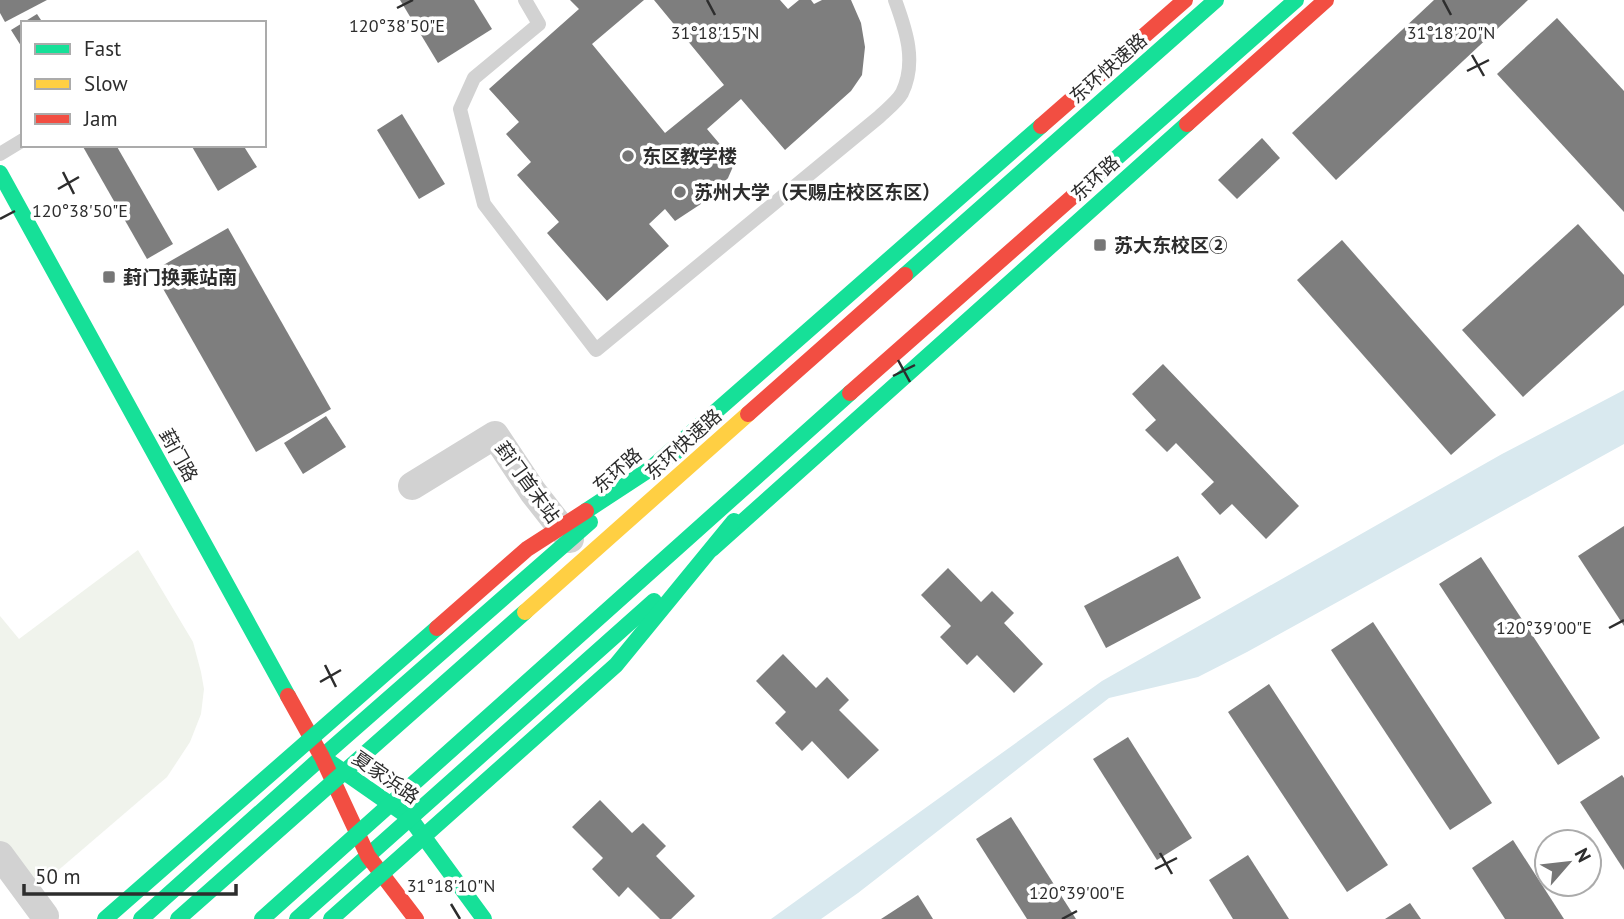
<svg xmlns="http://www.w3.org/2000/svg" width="1624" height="919" viewBox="0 0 1624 919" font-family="'PT Sans','Noto Sans SC',sans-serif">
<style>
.green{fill:#f0f3ec}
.water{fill:#d9e9ef}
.building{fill:#7e7e7e}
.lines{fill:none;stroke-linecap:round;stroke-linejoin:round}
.lane{stroke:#d2d2d2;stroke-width:14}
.street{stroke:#d2d2d2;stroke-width:28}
.fast{stroke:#16e098;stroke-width:16}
.jam{stroke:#f24e42;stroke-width:16}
.fast-bridge{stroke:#16e098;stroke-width:16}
.slow-bridge{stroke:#ffcf43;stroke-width:16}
.jam-bridge{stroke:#f24e42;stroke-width:16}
.ticks{fill:none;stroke:#2d2d2d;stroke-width:2.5}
.poi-dot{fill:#767676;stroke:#fff;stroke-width:2.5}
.labels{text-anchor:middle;stroke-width:7;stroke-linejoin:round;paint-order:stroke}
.street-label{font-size:19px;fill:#2d2d2d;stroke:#fff}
.poi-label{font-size:19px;font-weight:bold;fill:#2d2d2d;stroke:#fff;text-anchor:start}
.ticks-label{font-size:18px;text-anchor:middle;fill:#2d2d2d;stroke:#fff;stroke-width:7;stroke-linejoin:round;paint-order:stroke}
</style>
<rect width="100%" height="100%" fill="#fff"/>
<path class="green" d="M138,550L193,642L201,672L204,689L201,714L190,742L167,777L34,891L0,844V616L19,639Z"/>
<path class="water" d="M1624,390V444L1247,652L1198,677L1109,698L858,893L821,919H771L1102,681L1502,454Z"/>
<g class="building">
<path d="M0,0H47L5,22L0,13Z"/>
<path d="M400,0H474L492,29L438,63Z"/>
<path d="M570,0H644L592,44L665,133L724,85L654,0H780L788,9L799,0H811L814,4L822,0H851L861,23L865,47L862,75L851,91L785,150L741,99L707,129L735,162L728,178L713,196L675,221L665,209L649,224L669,246L607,301L547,233L559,222L517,175L531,162L506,134L519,122L489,89L579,9Z"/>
<path d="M1434,0H1528L1336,180L1292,133Z"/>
<path d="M37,14L43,23H23V49L11,30Z"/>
<path d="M1557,18L1624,91V212L1497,74Z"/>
<path d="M402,114L445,184L419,199L377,130Z"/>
<path d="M1262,138L1280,158L1237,199L1218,180Z"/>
<path d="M82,145H116L173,244L147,259Z"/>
<path d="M191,145H243L257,167L218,191Z"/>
<path d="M1578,224L1624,275V305L1523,397L1462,330Z"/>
<path d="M228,228L331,409L256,452L153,271Z"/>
<path d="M1342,240L1496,415L1451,455L1297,280Z"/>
<path d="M1163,364L1299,506L1266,539L1232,504L1220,515L1201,494L1214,482L1176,443L1167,452L1145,430L1156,420L1132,394Z"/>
<path d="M326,416L346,447L303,474L284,443Z"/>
<path d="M1624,526V626L1578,556Z"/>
<path d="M1178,556L1201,598L1106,648L1084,606Z"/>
<path d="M1481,557L1600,738L1558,765L1439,584Z"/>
<path d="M948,568L981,602L992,591L1014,613L1004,623L1043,664L1014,693L977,655L967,665L940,637L951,626L921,595Z"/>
<path d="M1373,622L1492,803L1450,830L1331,650Z"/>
<path d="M783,654L816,688L827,677L849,700L839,710L879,750L848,779L812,741L802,751L775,723L786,712L756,681Z"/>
<path d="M1269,684L1388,865L1347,892L1228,712Z"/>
<path d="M1128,737L1192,838L1157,860L1093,759Z"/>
<path d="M1622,775L1624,778V870L1580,802Z"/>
<path d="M600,800L632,833L643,823L666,846L656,856L695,896L671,919H660L628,887L619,897L592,869L603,858L572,827Z"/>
<path d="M1011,817L1076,919H1027L976,839Z"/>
<path d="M1513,840L1564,919H1505L1472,868Z"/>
<path d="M1248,855L1289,919H1233L1209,880Z"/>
<path d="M918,895L933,919H881Z"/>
<path d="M1410,903L1421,919H1385Z"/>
</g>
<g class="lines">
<g class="lane">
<path d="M525,0L539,24L474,78L460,109L484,204L596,350L879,117C886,110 897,102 902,93C917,62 906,30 895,0"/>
<path d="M0,154L23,140"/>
</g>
<g class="street">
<path d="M412,486L495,435L533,492L570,539"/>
<path d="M0,855L45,916"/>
</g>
<g class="fast">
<path d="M0,173L288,696"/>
<path d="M649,470L1041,126"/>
<path d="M712,549L1187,124"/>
<path d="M324,758L410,818L484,919"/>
<path d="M141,919L322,757L590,522"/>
<path d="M297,919L654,601"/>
</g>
<g class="jam">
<path d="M1187,124L1326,0"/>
<path d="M1041,126L1185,0"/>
<path d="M288,696L322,757L368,856L416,919"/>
</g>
<g class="fast-bridge">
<path d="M1087,184L1296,0"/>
<path d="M905,275L1216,0"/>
<path d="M586,511L676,452"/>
<path d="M105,919L437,628"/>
<path d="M178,919L525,612"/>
<path d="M262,919L850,393"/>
<path d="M331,919L616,665L734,521"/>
</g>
<path class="slow-bridge" d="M525,612L748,414"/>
<g class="jam-bridge">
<path d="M850,393L1087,184"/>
<path d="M748,414L905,275"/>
<path d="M437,628L527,549L586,511"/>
</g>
</g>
<path class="ticks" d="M707,0L715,15M1443,0L1451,15M397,8L413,0M1472,55L1484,76M1467,71L1489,60M63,172L74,194M58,189L79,177M0,219L15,211M898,360L910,382M893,376L915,365M1609,628L1624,620M325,665L336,687M320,682L341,670M1160,853L1172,874M1155,869L1177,858M451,904L460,919M1062,919L1077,911"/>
<g class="poi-dot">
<circle cx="628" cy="156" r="7"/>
<circle cx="680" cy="192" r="7"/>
<rect x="1093" y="238" width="14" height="14" rx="3.5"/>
<rect x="102" y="270" width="14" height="14" rx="3.5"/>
</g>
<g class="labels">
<g class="street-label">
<text transform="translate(1108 68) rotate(-41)" y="7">东环快速路</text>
<text transform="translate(1095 178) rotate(-42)" y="7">东环路</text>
<text transform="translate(683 444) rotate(-42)" y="7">东环快速路</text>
<text transform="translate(179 455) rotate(61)" y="7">葑门路</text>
<text transform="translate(617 470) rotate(-41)" y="7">东环路</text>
<text transform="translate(528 482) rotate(54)" y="7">葑门首末站</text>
<text transform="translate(386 777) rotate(35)" y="7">夏家浜路</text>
</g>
<g class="poi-label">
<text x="642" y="163">东区教学楼</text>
<text x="694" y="199">苏州大学（天赐庄校区东区）</text>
<text x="1114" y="252">苏大东校区②</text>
<text x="123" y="284">葑门换乘站南</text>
</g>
</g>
<g class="ticks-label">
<text x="397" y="32">120°38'50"E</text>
<text x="715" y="39">31°18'15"N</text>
<text x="1451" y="39">31°18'20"N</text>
<text x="80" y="217">120°38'50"E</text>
<text x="1544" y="634">120°39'00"E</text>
<text x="451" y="892">31°18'10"N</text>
<text x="1077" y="899">120°39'00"E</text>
</g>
<rect x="21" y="21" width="245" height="126" fill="#ffffff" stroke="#ababab" stroke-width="2"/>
<rect x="35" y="44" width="35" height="10" fill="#16e098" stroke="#ababab" stroke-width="2"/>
<text x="84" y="56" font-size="21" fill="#2d2d2d">Fast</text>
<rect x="35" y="79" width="35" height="10" fill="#ffcf43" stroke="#ababab" stroke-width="2"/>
<text x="84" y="91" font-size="21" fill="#2d2d2d">Slow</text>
<rect x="35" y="114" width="35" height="10" fill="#f24e42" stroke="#ababab" stroke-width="2"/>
<text x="84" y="126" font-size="21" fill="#2d2d2d">Jam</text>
<g transform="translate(1568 863) rotate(62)"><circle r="33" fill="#ffffff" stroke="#ababab" stroke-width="2"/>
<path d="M0-5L12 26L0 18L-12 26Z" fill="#767676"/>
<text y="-10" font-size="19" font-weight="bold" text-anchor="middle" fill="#2d2d2d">N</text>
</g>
<path d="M24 884v10h212v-10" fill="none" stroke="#2d2d2d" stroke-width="3.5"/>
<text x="35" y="884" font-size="21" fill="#2d2d2d" stroke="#ffffff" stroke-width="5" paint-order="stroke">50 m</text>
</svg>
